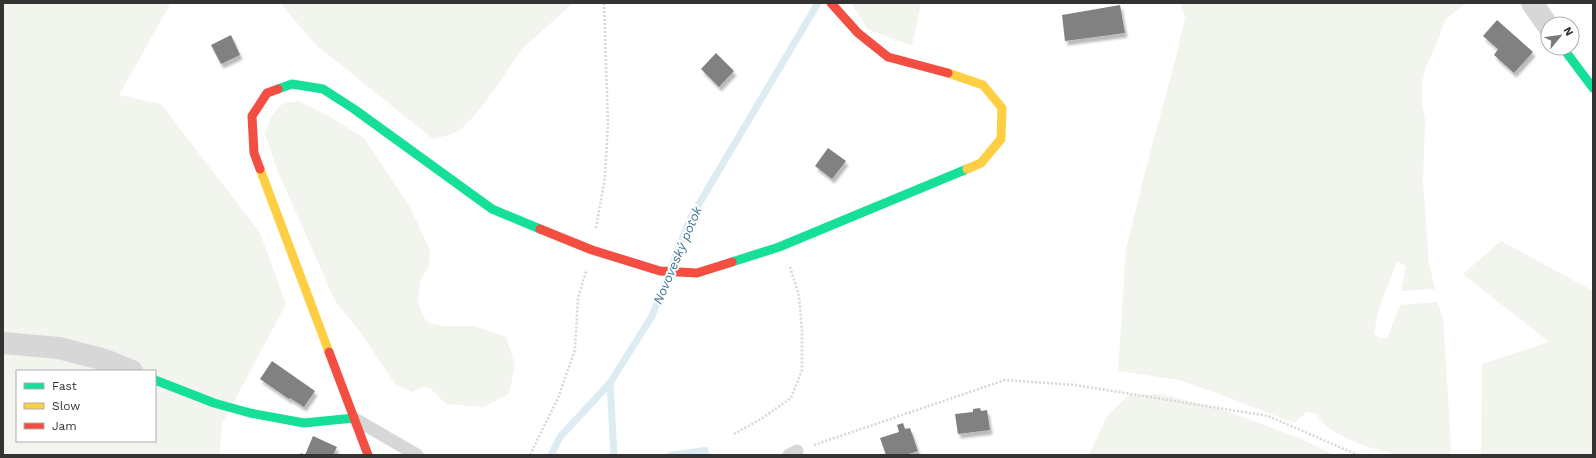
<svg xmlns="http://www.w3.org/2000/svg" width="1596" height="458" viewBox="0 0 1596 458" font-family="'Work Sans',sans-serif">
<style>
.green{fill:#f1f5ed;fill-rule:evenodd}
.water{fill:#ddebf3}
.lines{fill:none;stroke-linecap:round;stroke-linejoin:round}
.stream{stroke:#ddebf3;stroke-width:7}
.building{fill:#818181;filter:url(#shadow)}
.path{stroke:#d6d6d6;stroke-width:2.5;stroke-dasharray:2 2;stroke-linecap:butt}
.lane{stroke:#d7d7d7;stroke-width:13}
.street{stroke:#d7d7d7;stroke-width:22}
.fast{stroke:#16e098;stroke-width:9}
.slow{stroke:#ffcf43;stroke-width:9}
.jam{stroke:#f24e42;stroke-width:9}
.labels{text-anchor:middle;stroke-width:4;stroke-linejoin:round;paint-order:stroke}
.water-label{font-size:13px;font-style:italic;fill:#3f7597;stroke:#fff}
</style>
<defs>
<filter id="shadow"><feDropShadow dx="2.5" dy="4.5" stdDeviation="1" flood-color="#0004"/></filter>
</defs>
<rect width="100%" height="100%" fill="#fff"/>
<g class="green">
<path d="M3,3H171L119,95L161,104L260,233L286,304L222,424L220,455H3ZM17,371H155V441H17Z"/>
<path d="M280,3H573L522,49L487,100L474,116L460,130L449,135L433,139L316,45Z"/>
<path d="M852,3H921L912,46L867,29Z"/>
<path d="M1181,3H1466L1445,20L1440,35L1425,69L1422,85V102L1425,120L1423,183L1429,263L1435,289L1401,291L1406,266L1397,262L1379,308L1374,333L1379,338H1387L1400,305L1437,302L1443,317L1450,428L1451,450L1449,455C1434,455 1418,456 1403,455C1381,453 1326,436 1317,414L1307,412L1294,423L1230,398L1179,380L1118,371L1126,249L1145,172L1175,61L1185,17Z"/>
<path d="M298,101L327,115L364,138L410,207L430,251L429,266L420,281L418,301L423,316L428,323L445,326H474L506,337L515,365L509,394L483,407L446,404L430,388L422,387L412,392L396,385L361,333L335,301L276,167L265,134L272,115L282,104Z"/>
<path d="M1501,241L1593,291V455H1481L1482,364L1549,342L1463,274Z"/>
<path d="M1162,394L1226,411L1299,438L1334,455H1089L1107,416L1129,395Z"/>
</g>
<path class="water" d="M704,447H707L710,455H667L668,452Z"/>
<g class="lines">
<g class="stream">
<path d="M551,455L560,437L610,383"/>
<path d="M614,455L610,383L652,316L690,219L818,3"/>
</g>
</g>
<g class="building">
<path d="M1120,5L1125,33L1065,41L1062,15Z"/>
<path d="M1497,20L1533,52L1514,73L1494,55L1498,49L1483,36Z"/>
<path d="M231,35L240,55L221,64L211,45Z"/>
<path d="M716,53L734,71L719,87L701,69Z"/>
<path d="M828,148L846,161L832,179L815,166Z"/>
<path d="M272,361L315,391L304,407L290,398L289,399L260,379Z"/>
<path d="M980,408L981,411L987,410L990,430L958,434L955,414L973,412V409Z"/>
<path d="M903,423L905,429L910,428L918,451L906,455H886L880,438L899,432L897,425Z"/>
<path d="M313,436L337,447L333,455H300L301,453L305,455Z"/>
</g>
<g class="lines">
<g class="path">
<path d="M596,228L605,177L608,123L604,3"/>
<path d="M734,434L761,419L791,398L802,370V331L799,296L790,267"/>
<path d="M814,445L1005,380L1075,385L1268,416L1358,455"/>
<path d="M530,455L558,398L575,350L578,298L586,271"/>
</g>
<g class="lane">
<path d="M355,419L417,455"/>
<path d="M789,455L797,451"/>
</g>
<g class="street">
<path d="M1532,3L1548,26"/>
<path d="M3,343L59,348L105,360L132,371"/>
</g>
<g class="fast">
<path d="M1563,48L1593,88"/>
<path d="M278,89L292,84L323,89L354,109L492,209L540,229"/>
<path d="M732,262L779,247L967,169"/>
<path d="M155,380L214,403L250,413L304,423L354,418"/>
</g>
<g class="slow">
<path d="M948,73L983,85L1002,108L1001,139L981,163L967,169"/>
<path d="M260,169L329,352"/>
</g>
<g class="jam">
<path d="M831,3L858,33L888,57L948,73"/>
<path d="M260,169L254,153L252,116L267,93L278,89"/>
<path d="M540,229L592,250L660,271L697,273L732,262"/>
<path d="M329,352L368,455"/>
</g>
</g>
<g class="labels">
<g class="water-label">
<text transform="translate(677 255) rotate(-67)" y="5">Novoveský potok</text>
</g>
</g>
<rect width="1596" height="458" fill="none" stroke="#333333" stroke-width="8"/>
<rect x="16" y="370" width="140" height="72" fill="#ffffff" stroke="#adadad"/>
<rect x="24" y="383" width="20" height="6" fill="#16e098" stroke="#adadad"/>
<text x="52" y="390" font-size="12" fill="#333333">Fast</text>
<rect x="24" y="403" width="20" height="6" fill="#ffcf43" stroke="#adadad"/>
<text x="52" y="410" font-size="12" fill="#333333">Slow</text>
<rect x="24" y="423" width="20" height="6" fill="#f24e42" stroke="#adadad"/>
<text x="52" y="430" font-size="12" fill="#333333">Jam</text>
<g transform="translate(1560 36) rotate(61)"><circle r="19" fill="#ffffff" stroke="#adadad"/>
<path d="M0-3L7 15L0 10L-7 15Z" fill="#7a7a7a"/>
<text y="-6" font-size="11" font-weight="bold" text-anchor="middle" fill="#333333">N</text>
</g>
</svg>
